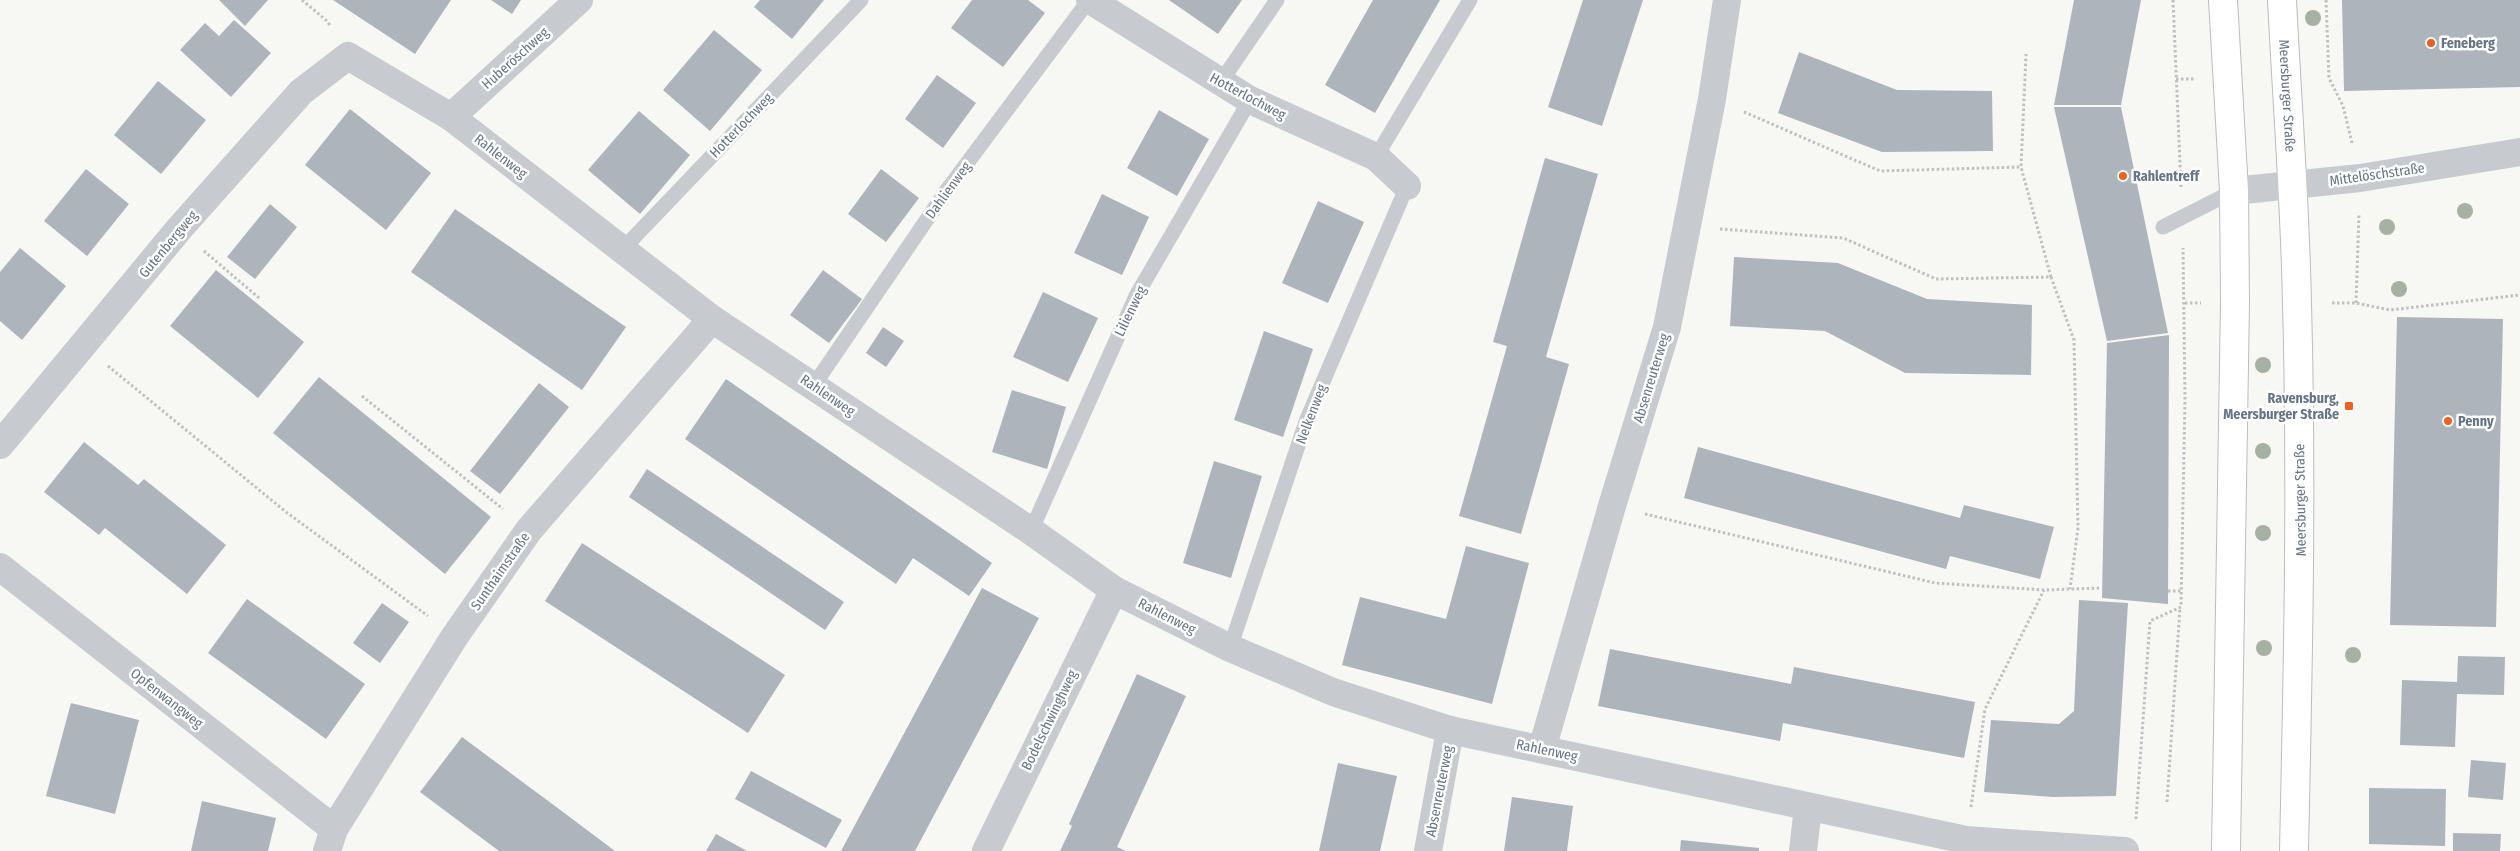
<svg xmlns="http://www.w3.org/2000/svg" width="2520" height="851" viewBox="0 0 2520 851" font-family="'Fira Sans Condensed',sans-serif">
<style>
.building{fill:#aeb4bb}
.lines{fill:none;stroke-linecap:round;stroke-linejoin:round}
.secondary-casing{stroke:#b9bdc2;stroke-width:30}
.path{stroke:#bec1c3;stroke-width:3;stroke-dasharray:2.5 2.5;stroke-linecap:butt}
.lane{stroke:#c7cace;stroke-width:15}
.street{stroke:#c7cace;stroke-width:28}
.secondary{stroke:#fff;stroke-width:28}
.tree{fill:#a6b1a3}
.poi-dot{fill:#eb6120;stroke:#fff;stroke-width:2}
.labels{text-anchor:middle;stroke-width:5;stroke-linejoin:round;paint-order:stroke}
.poi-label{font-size:14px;font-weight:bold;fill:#657486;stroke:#fff;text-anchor:start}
.street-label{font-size:14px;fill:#657486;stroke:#fff}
</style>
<rect width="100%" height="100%" fill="#f7f7f4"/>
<g class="building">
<path d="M219,0H268L245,26Z"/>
<path d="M333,0H451L415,54Z"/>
<path d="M491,0H521L512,14Z"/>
<path d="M760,0H824L792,39L754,7Z"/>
<path d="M972,0H1028L1045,13L1003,67L951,28Z"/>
<path d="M1169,0H1242L1218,34Z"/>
<path d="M1373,0H1440L1375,113L1325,85Z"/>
<path d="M1583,0H1643L1602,126L1548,107Z"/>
<path d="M2074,0H2141L2121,105H2054Z"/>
<path d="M2342,0H2520V87L2344,91Z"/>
<path d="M234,20L271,53L231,97L180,50L205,23L219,36Z"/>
<path d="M714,30L762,70L710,131L663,90Z"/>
<path d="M1799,52L1897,90L1992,91L1993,151L1882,152L1778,113Z"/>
<path d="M937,75L976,103L943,148L905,119Z"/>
<path d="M158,81L206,120L161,174L114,135Z"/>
<path d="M2054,107H2121L2168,333L2107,341Z"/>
<path d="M350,109L431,173L386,230L305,165Z"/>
<path d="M1159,110L1209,139L1177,196L1127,168Z"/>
<path d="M639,111L690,155L640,214L588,170Z"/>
<path d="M1545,158L1598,174L1546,357L1569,364L1521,534L1459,516L1507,346L1493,342Z"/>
<path d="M86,169L129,204L87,256L44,221Z"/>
<path d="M881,169L919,198L886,242L848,214Z"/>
<path d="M1102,194L1149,217L1122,275L1074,253Z"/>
<path d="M1318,201L1364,222L1328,303L1282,283Z"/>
<path d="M270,204L297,227L255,279L227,257Z"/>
<path d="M455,209L626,327L582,390L411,272Z"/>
<path d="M20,248L66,286L22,340L0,321V272Z"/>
<path d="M1734,257L1838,263L1927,299L2032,305L2031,375L1905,373L1825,331L1730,326Z"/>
<path d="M216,270L304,342L258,398L170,326Z"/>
<path d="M823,270L862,299L829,343L790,315Z"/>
<path d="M1043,292L1098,318L1068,382L1013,357Z"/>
<path d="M2397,317L2503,319L2496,627L2390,625Z"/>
<path d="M883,327L904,341L886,367L866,353Z"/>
<path d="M1264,331L1313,349L1283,437L1234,420Z"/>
<path d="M2169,335L2168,604L2102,598L2107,343Z"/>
<path d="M319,377L491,517L445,574L273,433Z"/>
<path d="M726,379L992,563L969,596L913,558L896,584L685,439Z"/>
<path d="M539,383L569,407L500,494L470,471Z"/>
<path d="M1012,390L1066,407L1047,469L992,452Z"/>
<path d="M84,442L138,485L144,479L226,545L187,594L105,528L99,535L44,492Z"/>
<path d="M1698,447L1960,518L1964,505L2054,527L2040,579L1950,556L1946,569L1684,498Z"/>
<path d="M1214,461L1262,476L1231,578L1183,563Z"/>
<path d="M647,469L844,602L825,630L629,497Z"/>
<path d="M582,543L785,675L748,733L545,601Z"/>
<path d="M1466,546L1529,563L1492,704L1342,665L1360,597L1446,619Z"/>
<path d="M982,588L1039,618L915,851H841Z"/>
<path d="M247,599L365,684L326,739L208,653Z"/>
<path d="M2079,600L2128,603L2116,796L2053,797L1984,792L1991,720L2059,724L2074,711Z"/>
<path d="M382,603L409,622L380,663L353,643Z"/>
<path d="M1610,649L1791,684L1794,667L1975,702L1964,758L1783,723L1780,741L1598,706Z"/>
<path d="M2458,656L2505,657L2504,695L2457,694L2455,747L2400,745L2402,680L2457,682Z"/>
<path d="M1137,674L1186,696L1117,847L1126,851H1060L1072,826L1069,824Z"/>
<path d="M71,703L139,720L115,814L46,796Z"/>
<path d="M462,737L555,806L615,851H499L420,792Z"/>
<path d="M2471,760L2506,763L2503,800L2468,797Z"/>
<path d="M1338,763L1397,776L1380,851H1319Z"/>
<path d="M751,771L842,820L826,848L735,799Z"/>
<path d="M2369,788L2446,789L2445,846L2369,844Z"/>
<path d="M1512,797L1573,806L1567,851H1504Z"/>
<path d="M202,801L276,818L268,851H191Z"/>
<path d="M2453,833L2501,834L2500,851H2453Z"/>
<path d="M716,834L747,851H706Z"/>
<path d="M1681,840L1759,848V851H1680Z"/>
</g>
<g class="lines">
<g class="secondary-casing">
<g id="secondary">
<path d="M2223,0L2234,191L2235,303L2226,851"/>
<path id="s1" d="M2282,0C2287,101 2295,202 2297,303C2302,486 2298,668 2294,851"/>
</g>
</g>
<g class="path">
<path d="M302,0L327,21L331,27"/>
<path d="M2173,0L2181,187"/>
<path d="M2326,0L2329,78L2343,106L2352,143"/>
<path d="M2176,79H2194"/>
<path d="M1744,112L1880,171L2021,167"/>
<path d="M1720,229L1843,238L1936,279L2051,277L2021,167L2026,54"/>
<path d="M204,251L259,298"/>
<path d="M2051,277L2074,340L2078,528L2070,589"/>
<path d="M2185,303H2201"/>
<path d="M2332,303H2356L2390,310L2520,295"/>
<path d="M2356,303L2359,214"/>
<path d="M108,366L286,512L428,616"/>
<path d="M362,396L503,509"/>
<path d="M1645,514L1935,583L2044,590L2101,588"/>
<path d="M2168,591H2181"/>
<path d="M2167,802L2180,608"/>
<path d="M1971,807L1985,709L2044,590"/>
<path d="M2136,819L2150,621L2181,607L2185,398L2183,248"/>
</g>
<g class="lane">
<path d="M1220,83L1277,0"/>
<path d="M1376,157L1470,0"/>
<path d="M2163,227L2234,191"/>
<path d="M621,251L861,0"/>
<path d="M814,385L947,190L1089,0"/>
<path d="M1031,531L1136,296L1250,100"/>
<path d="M1230,648L1307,419L1407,186"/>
</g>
<g class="street">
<path d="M1090,0L1250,100L1376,157L1407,186"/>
<path d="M451,117L579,0"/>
<path d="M2234,191L2360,178L2520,152"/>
<path d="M0,445L179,229L301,92L348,56L451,117L712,319L1031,531L1114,590L1230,648L1333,692L1450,730L1966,840L2125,851"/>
<path d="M0,567L334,829"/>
<path d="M1542,749L1612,506L1667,327L1712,99L1727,0"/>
<path d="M327,851L334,829L455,636L529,530L712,319"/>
<path d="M986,851L1114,590"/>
<path d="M1428,851L1450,730"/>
<path d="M1803,851L1808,807"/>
</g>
<use href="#secondary" class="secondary"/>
</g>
<g class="tree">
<circle cx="2313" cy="18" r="8"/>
<circle cx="2465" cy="211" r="8"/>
<circle cx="2387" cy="227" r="8"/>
<circle cx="2399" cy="289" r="8"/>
<circle cx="2263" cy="365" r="8"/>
<circle cx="2263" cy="451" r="8"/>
<circle cx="2263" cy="533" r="8"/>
<circle cx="2264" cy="648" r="8"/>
<circle cx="2353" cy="655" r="8"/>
</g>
<g class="poi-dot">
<circle cx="2431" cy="43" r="5"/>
<circle cx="2123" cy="176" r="5"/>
<rect x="2344" y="401" width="10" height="10" rx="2.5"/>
<circle cx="2448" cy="421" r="5"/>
</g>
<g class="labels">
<g class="poi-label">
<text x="2441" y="48">Feneberg</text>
<text x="2133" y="181">Rahlentreff</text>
<text x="2339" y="403" text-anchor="end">Ravensburg,<tspan x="2339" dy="16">Meersburger Straße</tspan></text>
<text x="2458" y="426">Penny</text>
</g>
<g class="street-label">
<text transform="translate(515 58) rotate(-42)" y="5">Huberöschweg</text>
<text transform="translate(1248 96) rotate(28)" y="5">Hotterlochweg</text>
<text dy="5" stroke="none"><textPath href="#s1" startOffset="96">Meersburger Straße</textPath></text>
<text transform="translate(741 125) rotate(-46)" y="5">Hotterlochweg</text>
<text transform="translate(501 156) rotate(38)" y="5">Rahlenweg</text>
<text transform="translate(2377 174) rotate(-8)" y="5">Mittelöschstraße</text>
<text transform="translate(948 190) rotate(-54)" y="5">Dahlienweg</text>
<text transform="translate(168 244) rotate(-50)" y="5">Gutenbergweg</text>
<text transform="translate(1130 311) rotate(-64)" y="5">Lilienweg</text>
<text transform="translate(1651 378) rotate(-73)" y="5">Absenreuterweg</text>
<text transform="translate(828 395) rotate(34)" y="5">Rahlenweg</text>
<text transform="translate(1311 414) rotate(-69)" y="5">Nelkenweg</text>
<text transform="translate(2300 500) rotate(-91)" y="5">Meersburger Straße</text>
<text transform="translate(500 571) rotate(-55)" y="5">Sunthaimstraße</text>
<text transform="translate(1167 616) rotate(27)" y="5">Rahlenweg</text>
<text transform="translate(167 698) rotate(38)" y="5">Opfenwangweg</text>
<text transform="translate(1049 720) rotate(-64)" y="5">Bodelschwinghweg</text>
<text transform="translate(1547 750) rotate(12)" y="5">Rahlenweg</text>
<text transform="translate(1439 791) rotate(-79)" y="5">Absenreuterweg</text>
</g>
</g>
</svg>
